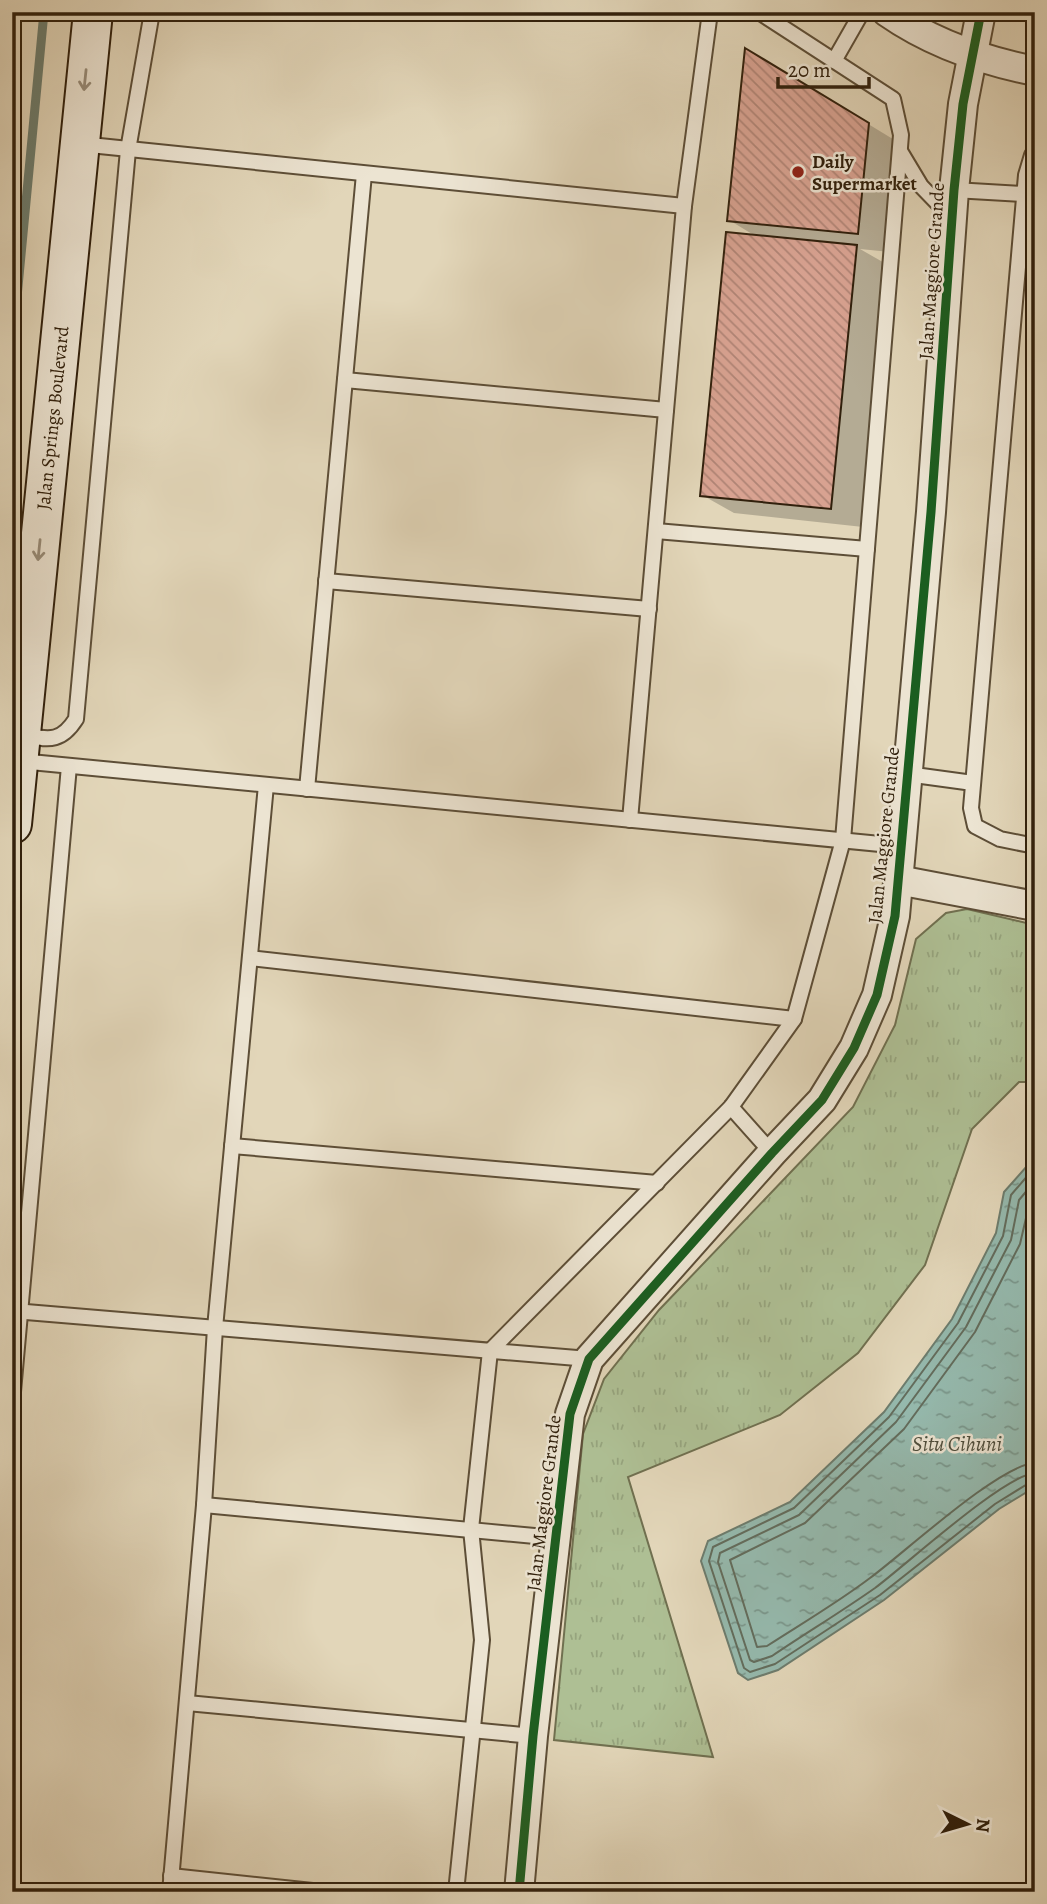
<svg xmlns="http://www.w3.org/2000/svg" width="1047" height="1904" viewBox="0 0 1047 1904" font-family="Alegreya,serif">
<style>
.park{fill:url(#park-tufts);stroke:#707050;stroke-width:2}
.water{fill:url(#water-ripples);stroke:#6d7c6d;stroke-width:2}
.shadow{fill:#0003}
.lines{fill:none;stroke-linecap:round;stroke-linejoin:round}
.shore{stroke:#636c5c;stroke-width:2}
.stream{stroke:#6d7c6d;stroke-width:9}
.building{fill:url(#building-back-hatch);stroke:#31200c;stroke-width:2}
.service-casing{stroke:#5d4e37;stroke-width:18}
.minor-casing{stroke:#5d4e37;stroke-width:32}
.secondary-casing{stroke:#31200c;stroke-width:42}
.service{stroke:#ece4d2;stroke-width:14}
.minor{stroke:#ece4d2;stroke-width:28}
.secondary{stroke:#ece4d2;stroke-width:38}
.cycleway-casing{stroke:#ece4d2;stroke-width:13}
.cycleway{stroke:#1b5e20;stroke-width:9}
.oneway{stroke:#988c79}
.poi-dot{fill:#8f2418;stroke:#ece4d2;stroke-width:2.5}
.labels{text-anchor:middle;stroke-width:5;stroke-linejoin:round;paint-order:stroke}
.poi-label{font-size:19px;font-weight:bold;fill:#31200c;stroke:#ece4d2;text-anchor:start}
.street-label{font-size:19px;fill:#31200c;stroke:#ece4d2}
.water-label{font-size:21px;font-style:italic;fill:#4f4e3c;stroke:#ece4d2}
</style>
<defs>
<pattern id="park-tufts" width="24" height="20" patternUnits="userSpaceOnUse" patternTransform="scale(1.75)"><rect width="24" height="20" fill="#aebf94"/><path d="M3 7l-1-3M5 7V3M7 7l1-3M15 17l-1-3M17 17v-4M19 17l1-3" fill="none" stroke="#96a47e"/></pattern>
<pattern id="water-ripples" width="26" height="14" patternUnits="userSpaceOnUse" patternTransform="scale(1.75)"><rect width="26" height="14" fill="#95b9ad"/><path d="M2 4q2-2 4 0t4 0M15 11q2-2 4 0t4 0" fill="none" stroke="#7a968b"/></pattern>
<pattern id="building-back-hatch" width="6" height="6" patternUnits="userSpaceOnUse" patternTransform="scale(1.75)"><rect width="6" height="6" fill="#d8a291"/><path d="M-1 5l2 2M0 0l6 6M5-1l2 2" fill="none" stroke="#b08475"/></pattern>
</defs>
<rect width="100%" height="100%" fill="#e2d6b9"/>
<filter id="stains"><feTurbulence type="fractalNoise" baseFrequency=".00286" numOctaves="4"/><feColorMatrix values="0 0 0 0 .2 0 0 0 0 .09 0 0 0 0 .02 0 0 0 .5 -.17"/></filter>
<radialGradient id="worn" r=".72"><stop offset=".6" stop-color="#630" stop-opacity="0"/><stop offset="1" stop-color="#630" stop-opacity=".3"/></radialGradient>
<path class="park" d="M967,909L1035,925V1082H1019L972,1129L925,1265L858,1353L780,1415L628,1477L713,1757L554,1740L583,1434L604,1379L659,1310L853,1107L895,1025L916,939L946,913Z"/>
<path class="water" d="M1035,1157V1487L999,1509L884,1600L778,1670L748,1680L738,1673L701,1561L708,1541L790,1502L884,1412L952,1319L996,1233L1004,1192Z"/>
<path class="shadow" d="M778,69L901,144L890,252L860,249L888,265L863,527L734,513L702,495L757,237L729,220Z"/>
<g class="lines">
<g class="shore">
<path d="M1035,1167L1011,1195L1003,1236L958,1323L889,1417L794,1508L713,1547L709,1561L744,1668L750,1672L775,1664L880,1595L995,1504L1029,1483L1035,1482"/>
<path d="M1035,1181L1019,1200L1011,1240L966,1327L896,1422L799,1515L720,1553L718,1562L750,1660L754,1662L772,1656C806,1633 841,1612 875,1588C906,1565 1004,1475 1035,1473"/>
<path d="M1035,1197L1029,1205L1020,1244L975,1332L904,1429L805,1523L730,1560L757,1647L767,1646C801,1624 837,1603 870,1578C903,1554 1000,1464 1035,1463"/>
</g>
<path class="stream" d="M12,350L44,12"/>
</g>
<g class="building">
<path d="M745,48L869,123L858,234L727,221Z"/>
<path d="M726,232L857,245L831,509L700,496Z"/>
</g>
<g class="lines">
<g class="service-casing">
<g id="service">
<path d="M834,61L862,12"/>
<path d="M80,144L684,206"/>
<path d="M900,151L921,186L952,218"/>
<path d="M1035,154L1032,155L1026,175L971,808L975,826L1000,839L1035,846"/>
<path d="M954,190L1024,194"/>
<path d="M345,380L666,410"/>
<path d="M656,531L867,549"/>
<path d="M326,581L649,609"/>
<path d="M21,735C48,739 60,744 76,719L128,150L152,12"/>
<path d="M20,761L901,846"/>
<path d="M907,774L973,783"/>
<path d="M307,789L364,174"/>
<path d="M630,820L684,206L710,12"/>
<path d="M250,958L794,1019"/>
<path d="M731,1107L772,1153"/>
<path d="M232,1146L657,1183"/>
<path d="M14,1311L589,1359"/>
<path d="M12,1403L69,766"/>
<path d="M204,1505L556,1538"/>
<path d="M187,1703L533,1736"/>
<path d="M171,1876L322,1892"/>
<path d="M170,1892L204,1505L215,1328L266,785"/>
<path d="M456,1892L482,1640L471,1529L490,1351L731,1107L794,1019L843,840L901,135L893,99L759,12"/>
</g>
</g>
<g class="minor-casing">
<g id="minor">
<path d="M887,12C930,42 984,61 1035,71"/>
<path d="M898,880L1035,906"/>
<path d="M519,1892L533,1736L570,1414L589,1359L772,1153L822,1100L854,1048L877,995L895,916L931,512L954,190L963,104L981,12"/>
</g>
</g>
<g class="secondary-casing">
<path id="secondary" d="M12,824L93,12"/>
</g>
<use href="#service" class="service"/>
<use href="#minor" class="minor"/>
<use href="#secondary" class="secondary"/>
<g class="cycleway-casing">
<path id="cycleway" d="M519,1892L533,1736L570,1414L589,1359L772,1153L822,1100L854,1048L877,995L895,916L931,512L954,190L963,104L981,12"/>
</g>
<use href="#cycleway" class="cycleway"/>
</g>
<defs><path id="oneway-shaft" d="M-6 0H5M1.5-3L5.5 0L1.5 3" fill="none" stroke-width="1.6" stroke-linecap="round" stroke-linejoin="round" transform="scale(1.75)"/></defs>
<g class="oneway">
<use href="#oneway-shaft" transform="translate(85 80) rotate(96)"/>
<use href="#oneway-shaft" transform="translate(39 550) rotate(96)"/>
</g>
<circle class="poi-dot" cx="798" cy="172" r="7"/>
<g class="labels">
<g class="poi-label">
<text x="812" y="168">Daily<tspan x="812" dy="22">Supermarket</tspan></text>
</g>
<g class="street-label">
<text transform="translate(931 271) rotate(-86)" y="7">Jalan Maggiore Grande</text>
<text transform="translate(52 418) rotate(-84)" y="7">Jalan Springs Boulevard</text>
<text transform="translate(883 835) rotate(-84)" y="7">Jalan Maggiore Grande</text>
<text transform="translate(543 1503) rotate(-83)" y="7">Jalan Maggiore Grande</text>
</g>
<g class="water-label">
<text x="957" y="1451">Situ Cihuni</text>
</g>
</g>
<rect width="1047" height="1904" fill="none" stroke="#e2d6b9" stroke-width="42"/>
<rect x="14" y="14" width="1019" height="1876" fill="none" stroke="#31200c" stroke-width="3.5"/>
<rect x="21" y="21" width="1005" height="1862" fill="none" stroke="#31200c" stroke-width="2"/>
<g transform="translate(967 1824) rotate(95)" stroke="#ece4d2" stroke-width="5" paint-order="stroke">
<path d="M0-5L12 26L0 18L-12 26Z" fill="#31200c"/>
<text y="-10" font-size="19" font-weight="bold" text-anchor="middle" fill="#31200c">N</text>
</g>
<path d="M778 77v10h91v-10" fill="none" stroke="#31200c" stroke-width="3.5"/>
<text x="788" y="77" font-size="21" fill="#31200c" stroke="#ece4d2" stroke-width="5" paint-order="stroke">20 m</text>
<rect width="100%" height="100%" filter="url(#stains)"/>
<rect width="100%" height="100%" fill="url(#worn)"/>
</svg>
